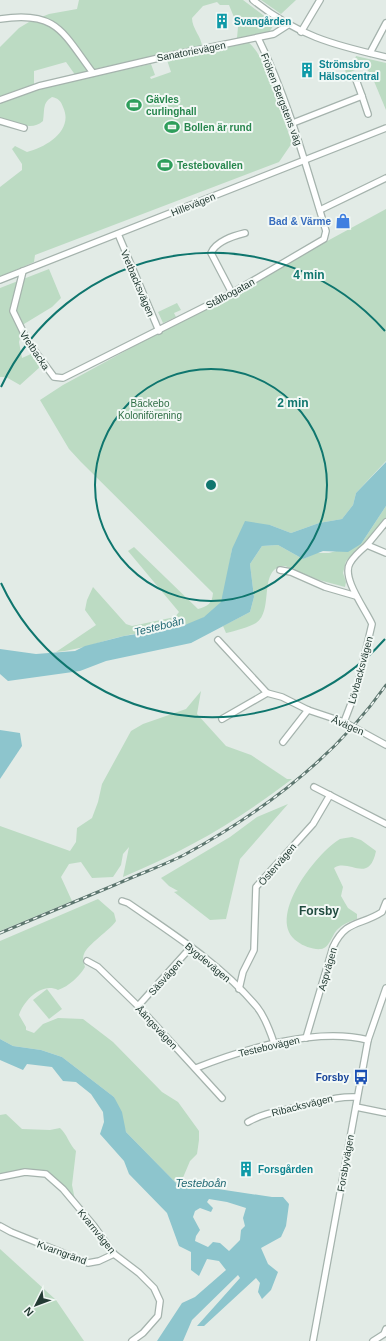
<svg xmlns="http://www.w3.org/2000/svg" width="386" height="1341" viewBox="0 0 386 1341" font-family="Arial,sans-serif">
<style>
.green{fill:#bcdbc3}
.water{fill:#8dc5cd;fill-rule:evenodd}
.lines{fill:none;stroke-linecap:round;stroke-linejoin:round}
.minor-casing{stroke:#a5b3ad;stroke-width:8}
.minor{stroke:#fff;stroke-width:5.5}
.rail-casing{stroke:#5d766f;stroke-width:3}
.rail{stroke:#f2f8f5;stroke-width:1.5;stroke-dasharray:4.5;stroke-linecap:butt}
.ring{fill:none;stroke:#0f766e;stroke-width:2}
.labels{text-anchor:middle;stroke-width:4;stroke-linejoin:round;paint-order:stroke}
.culture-label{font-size:10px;font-weight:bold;fill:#0d838f;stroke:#f2f8f5;text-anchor:start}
.street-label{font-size:10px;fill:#233b33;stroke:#f2f8f5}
.leisure-label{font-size:10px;font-weight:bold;fill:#27864d;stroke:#f2f8f5;text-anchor:start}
.shop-label{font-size:10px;font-weight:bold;fill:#366cbe;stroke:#f2f8f5;text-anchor:end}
.park-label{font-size:10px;fill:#306f46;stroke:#f2f8f5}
.transit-label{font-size:10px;font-weight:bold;fill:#164399;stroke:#f2f8f5;text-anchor:end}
.water-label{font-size:11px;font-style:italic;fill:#216873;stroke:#f2f8f5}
.quarter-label{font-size:12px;font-weight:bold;fill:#204b3f;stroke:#f2f8f5}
.centre{fill:#0f766e;stroke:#f2f8f5;stroke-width:2}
.ring-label{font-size:12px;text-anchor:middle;font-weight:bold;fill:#0f766e;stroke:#f2f8f5;stroke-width:4;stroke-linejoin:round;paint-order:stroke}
</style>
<rect width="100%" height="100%" fill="#e2ebe6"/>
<g class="green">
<path d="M79,0H243L275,24L268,33L241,40L237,38L238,27L229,5H220L217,2L203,6L192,18C192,29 202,37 202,47L99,68L76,76L66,62L34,71V85L0,97V47L19,28L29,22L49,14L77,9Z"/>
<path d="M261,0H296L281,14Z"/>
<path d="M248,42C267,56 283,119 292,143L279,162L35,255L34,262L0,277V187L22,170V164L12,149L15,146L27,152C47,147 74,130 63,107C61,101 58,98 52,97C42,103 45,110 43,121C32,132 13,122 0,118V103L38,88L151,64L155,75L150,77L151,79L171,72L167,60Z"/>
<path d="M356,56L386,63V110L371,74L364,66L346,74L345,69L353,65Z"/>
<path d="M386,209V461L356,493L353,505L342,519L319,523L291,533L270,525L232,549C230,559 225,598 221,603C199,631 155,629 124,636C101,641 80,650 56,652L96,625L85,610L87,600L93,587L126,624L132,626L175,617L179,612L128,551L134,547L198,609C208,606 212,604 213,593L81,462L69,449L40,400L63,385Z"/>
<path d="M49,269L61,298L52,307L24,324L19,342L22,358L31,354L40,367L20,385L6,377H0V288Z"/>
<path d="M177,303L181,310L174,313L176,317L163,323L158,312Z"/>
<path d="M386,506V520L366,544L346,561L343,573L346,582L345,587L319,580L285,566C257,567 275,611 256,623C249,627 235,631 226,633L223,626L250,612L254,597L250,564L262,546L278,545L303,559L316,553H329L361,544Z"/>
<path d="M201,691L197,714L226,746L251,755L287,779H292C236,822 187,850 123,877L129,847L123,854L121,865L113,877L92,878L81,862L69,864L61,877L72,901L0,931V826L70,851L76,842L77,828L92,818L98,802L102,784L131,731L143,724L186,709Z"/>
<path d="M288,804L240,859L226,919L210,920L174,892L178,891L169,886L161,878L230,837L257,817Z"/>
<path d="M352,837L361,840L376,851C369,885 349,858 334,868L343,887L341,896L345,903L348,908L357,914V919C350,921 343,924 338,929C332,934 330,948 321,949C314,950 303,946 298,942C264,920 316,853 340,839C343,838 348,838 352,837Z"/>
<path d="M98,899L114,913L116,921C109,931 88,944 84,954C82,958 84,963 85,967C79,977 69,986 58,990C42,982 24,1000 19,1015L26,1027V1030L34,1033L43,1024L58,1018L83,1019L113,1042L162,1092L178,1102L199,1131V1140L197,1154L190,1161L182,1180L178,1185L126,1132L114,1097L62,1057L41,1050L13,1046L0,1039V941Z"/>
<path d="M47,989L62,1009L49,1019L33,1000Z"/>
<path d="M6,1114L22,1129L50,1130L60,1128C67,1134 69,1144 76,1151L72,1185L75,1200C45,1170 44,1164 0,1176V1115Z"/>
<path d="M0,1249L56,1300L84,1341H0Z"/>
</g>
<g class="water">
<path d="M386,462V506L361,544L348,552L323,551L303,559L278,545L262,546L250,564L254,597L250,612L191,643L106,661L80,671L8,681L0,674V649L36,654L75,651L85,646L124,636L180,627L204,617L221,602L232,549L245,521L270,525L291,533L319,523L342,519L353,505L356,493Z"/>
<path d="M0,730L20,733L22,746L0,779Z"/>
<path d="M0,1039L13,1046L41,1050L62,1057L114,1097L122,1112L126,1132L178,1185L192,1189H218L272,1197H283L289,1204L286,1226L281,1237L261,1248L268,1264L278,1272L271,1290L262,1299L258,1292L260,1283L256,1278L204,1326H197L240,1278L238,1275L192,1320L183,1341H157L182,1303L195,1297L226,1270L219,1261L207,1259L199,1276L191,1270V1252L179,1246L167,1213L129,1174L124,1161L100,1134L104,1122L103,1112L91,1094L76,1082L63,1081L52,1067L27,1064L23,1070L0,1060ZM209,1199L227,1202L246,1208L243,1218L245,1226L241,1230L240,1240L229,1251L220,1243L213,1242L208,1247L195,1241L196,1236L200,1230L193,1217L195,1211L200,1208L211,1212L213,1208L207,1202Z"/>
</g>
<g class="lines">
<g class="minor-casing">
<g id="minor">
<path d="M253,0C296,35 333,45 386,57"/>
<path d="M0,19C57,10 63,33 93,73"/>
<path d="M301,32L320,0"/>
<path d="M370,53L386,23"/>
<path d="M362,96L368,114"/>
<path d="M0,100L39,86L163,57L274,34L288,25"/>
<path d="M0,121L24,128"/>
<path d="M293,123L362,96L355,77"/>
<path d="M320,210L386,178"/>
<path d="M118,234L159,331"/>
<path d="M23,271L13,311L28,342L54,377L63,378L232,293L324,239L326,231C306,166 288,99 258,38"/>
<path d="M0,280L386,128"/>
<path d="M232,293L211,253C216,241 233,236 245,233"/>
<path d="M367,545L386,522"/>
<path d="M280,570L291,572L325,587L356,596"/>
<path d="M218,640L267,693L282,697L308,710L344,722L386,745"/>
<path d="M222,719L267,693"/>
<path d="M344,722L357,688L372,624C366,610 341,578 350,563C354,556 361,550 367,545L386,553"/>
<path d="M283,742L308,710"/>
<path d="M314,787L386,824"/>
<path d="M122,901L128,903C173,934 222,965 257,1007C265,1017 270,1031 274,1043"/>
<path d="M87,961L98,967L138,1006L222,1098"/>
<path d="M239,989L243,972L254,950L256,887L313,824L330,795"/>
<path d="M138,1006L191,947"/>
<path d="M306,1038L333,947C346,919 361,926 382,912L386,902"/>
<path d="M196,1068C244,1049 316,1027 368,1040"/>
<path d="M356,1107L386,1113"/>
<path d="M248,1122C265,1112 283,1111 302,1106C322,1102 336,1096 357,1097"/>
<path d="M0,1177L25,1172L46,1174L63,1189L94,1226L114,1254L139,1273L154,1288L160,1301L158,1316L143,1333L132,1341"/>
<path d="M0,1226L11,1232L88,1263L99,1261L114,1254"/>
<path d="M313,1341L368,1040L386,988"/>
<path d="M373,1341L384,1334L386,1329"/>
</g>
</g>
<use href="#minor" class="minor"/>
<g class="rail-casing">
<path id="rail" d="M0,933C39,917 78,900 117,884C139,874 162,866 184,855C261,813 335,758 386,685"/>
</g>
<use href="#rail" class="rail"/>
</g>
<g class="ring">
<circle cx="211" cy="485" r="116"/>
<path d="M385 639A232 232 0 0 1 1 583M1 387A232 232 0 0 1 385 331"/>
</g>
<defs>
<g id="building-bare" transform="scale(1.2)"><path d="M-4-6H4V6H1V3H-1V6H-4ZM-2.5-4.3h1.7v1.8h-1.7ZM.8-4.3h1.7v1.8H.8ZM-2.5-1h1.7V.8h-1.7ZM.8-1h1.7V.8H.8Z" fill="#0f9aa8" stroke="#f2f8f5" stroke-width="2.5" paint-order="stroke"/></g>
<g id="stadium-bare" transform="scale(1.2)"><path d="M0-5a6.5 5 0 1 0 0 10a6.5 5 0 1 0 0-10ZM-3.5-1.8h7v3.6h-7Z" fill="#2e9e5b" stroke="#f2f8f5" stroke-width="2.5" paint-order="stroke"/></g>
<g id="shop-bare" transform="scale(1.2)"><path d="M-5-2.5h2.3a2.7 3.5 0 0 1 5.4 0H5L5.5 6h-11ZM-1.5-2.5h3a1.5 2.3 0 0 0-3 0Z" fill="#3f7fe0" stroke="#f2f8f5" stroke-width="2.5" paint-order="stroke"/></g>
<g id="bus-bare" transform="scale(1.2)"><path d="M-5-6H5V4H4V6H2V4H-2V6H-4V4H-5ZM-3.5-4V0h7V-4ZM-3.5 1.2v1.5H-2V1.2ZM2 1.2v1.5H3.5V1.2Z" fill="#1a4fb4" stroke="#f2f8f5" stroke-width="2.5" paint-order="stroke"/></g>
</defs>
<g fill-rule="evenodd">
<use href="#building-bare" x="222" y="21"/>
<use href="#building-bare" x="307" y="70"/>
<use href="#stadium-bare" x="134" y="105"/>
<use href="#stadium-bare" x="172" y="127"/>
<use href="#stadium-bare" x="165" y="165"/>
<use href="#shop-bare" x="343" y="221"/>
<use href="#bus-bare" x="361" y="1077"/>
<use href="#building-bare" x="246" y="1169"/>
</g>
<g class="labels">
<g class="culture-label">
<text x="234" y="25">Svangården</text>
<text x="319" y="68">Strömsbro<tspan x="319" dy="12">Hälsocentral</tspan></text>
<text x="258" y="1173">Forsgården</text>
</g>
<g class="street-label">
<text transform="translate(191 51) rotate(-11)" y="4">Sanatorievägen</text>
<text transform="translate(282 99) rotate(69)" y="4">Fröken Bergstens väg</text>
<text transform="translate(193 204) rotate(-22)" y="4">Hillevägen</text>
<text transform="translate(138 283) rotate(67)" y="4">Vretbacksvägen</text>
<text transform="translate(230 293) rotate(-28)" y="4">Stålbogatan</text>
<text transform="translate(35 350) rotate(56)" y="4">Vretbacka</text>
<text transform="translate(360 670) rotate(-75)" y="4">Lövbacksvägen</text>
<text transform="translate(348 725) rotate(23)" y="4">Åvägen</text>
<text transform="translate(277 864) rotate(-49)" y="4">Östervägen</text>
<text transform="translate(208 962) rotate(40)" y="4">Bygdevägen</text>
<text transform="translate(327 969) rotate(-74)" y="4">Aspvägen</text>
<text transform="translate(165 977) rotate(-48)" y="4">Säsvägen</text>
<text transform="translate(157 1027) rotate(47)" y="4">Åängsvägen</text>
<text transform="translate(269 1046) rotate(-13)" y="4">Testebovägen</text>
<text transform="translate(302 1105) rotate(-14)" y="4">Ribacksvägen</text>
<text transform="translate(345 1163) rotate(-80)" y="4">Forsbyvägen</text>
<text transform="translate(97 1231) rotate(51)" y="4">Kvarnvägen</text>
<text transform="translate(62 1252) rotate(20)" y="4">Kvarngränd</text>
</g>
<g class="leisure-label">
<text x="146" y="103">Gävles<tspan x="146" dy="12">curlinghall</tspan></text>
<text x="184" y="131">Bollen är rund</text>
<text x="177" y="169">Testebovallen</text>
</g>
<g class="shop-label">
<text x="331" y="225">Bad &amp; Värme</text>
</g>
<g class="park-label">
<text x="150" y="407">Bäckebo<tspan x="150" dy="12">Koloniförening</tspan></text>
</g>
<g class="transit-label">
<text x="349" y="1081">Forsby</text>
</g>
<g class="water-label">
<text transform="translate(159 626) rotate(-14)" y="4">Testeboån</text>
<text x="201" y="1187">Testeboån</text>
</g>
<g class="quarter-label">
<text x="319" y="915">Forsby</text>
</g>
</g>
<circle cx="211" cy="485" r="6" class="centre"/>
<g class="ring-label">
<text x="309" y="279">4 min</text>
<text x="293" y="407">2 min</text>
</g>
<g transform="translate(36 1305) rotate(228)" stroke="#f2f8f5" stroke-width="3" paint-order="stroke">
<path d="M0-3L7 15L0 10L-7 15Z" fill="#233b33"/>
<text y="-6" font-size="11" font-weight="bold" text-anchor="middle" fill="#233b33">N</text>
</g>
</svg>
